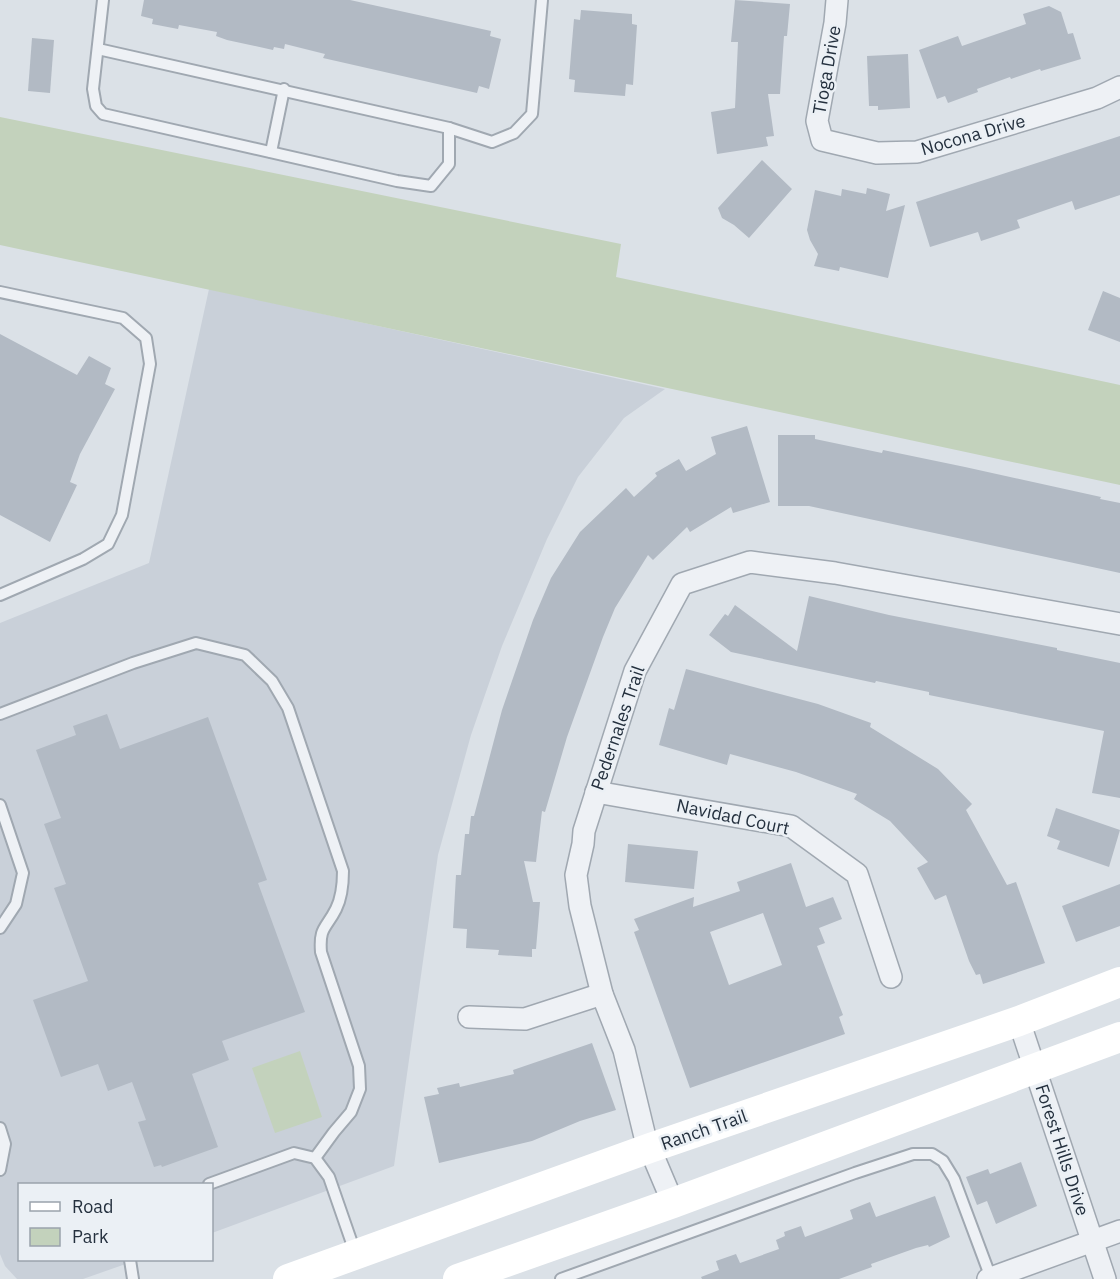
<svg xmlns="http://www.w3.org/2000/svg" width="1120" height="1279" viewBox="0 0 1120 1279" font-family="'IBM Plex Sans',sans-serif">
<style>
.built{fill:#c9d0d9}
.green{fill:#c3d2bc}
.building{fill:#b2bac4;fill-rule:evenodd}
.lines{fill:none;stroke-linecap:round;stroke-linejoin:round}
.lane-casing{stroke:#a0a8b1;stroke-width:14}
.street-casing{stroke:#a0a8b1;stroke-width:24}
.lane{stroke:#eef1f5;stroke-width:10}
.street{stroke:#eef1f5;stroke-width:21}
.secondary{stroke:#fff;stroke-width:30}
.labels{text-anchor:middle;stroke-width:5;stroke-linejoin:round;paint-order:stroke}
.street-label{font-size:18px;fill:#24303e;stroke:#ebf0f5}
</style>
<rect width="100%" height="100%" fill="#dbe1e7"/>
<path class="built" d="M209,289L665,389L624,418L578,477L547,539L502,646L471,735L438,855L394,1166L212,1233V1184H20V1260H137L83,1279H17L5,1266L0,1254V623L149,563Z"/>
<g class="green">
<path d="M0,117L621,244L616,277L1120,385V485L0,245Z"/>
<path d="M300,1051L322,1117L275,1133L252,1068Z"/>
</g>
<g class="building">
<path d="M144,0H350L491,31L490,36L501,39L489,89L479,86L477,93L323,58L325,54L285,44L284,49L274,47L273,50L227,40L216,36L217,32L179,25L178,29L152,24L153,19L141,16Z"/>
<path d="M735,0L790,4L787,36H784L780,94H768L774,136L766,137L768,146L717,154L711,112L735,108L738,42H731Z"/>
<path d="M1049,6L1061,12L1068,34L1073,33L1081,59L1041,71L1040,69L1011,79L1010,77L977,89L978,92L948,103L945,96L937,99L919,50L958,36L962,46L1026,24L1023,14Z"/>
<path d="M581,10L632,14V24L637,25L633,85L626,84L625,96L574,92L575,80L569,79L571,54L574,19L580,20Z"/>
<path d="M32,38L54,40L50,93L28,91Z"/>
<path d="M908,54L910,108L878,110V106H869L867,56Z"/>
<path d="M1120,136V195L1075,210L1072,201L1017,220L1020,228L981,241L978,232L930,247L916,202Z"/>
<path d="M762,160L792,189L749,238L734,225L722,218L718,208Z"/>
<path d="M867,188L890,194L886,211L905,205L888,278L840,267L839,271L814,266L818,254L810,240L807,230L815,190L841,196L842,189L866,194Z"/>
<path d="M1103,291L1120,298V342L1088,330Z"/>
<path d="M0,334L77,375L89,356L111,368L105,384L115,389L80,454L70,482L77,485L50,542L0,515Z"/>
<path d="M747,426L770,502L733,513L731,507L690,532L687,527L653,560L648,555L615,608L603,637L567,737L545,812L542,811L536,862L524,861L533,902H540L536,949H532V957L498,955L499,950L466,948L467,929L453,928L456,875H461L465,834H469L471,816H474L502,710L533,620L551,578L580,532L626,488L634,497L657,476L655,473L679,459L686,471L716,454L711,437Z"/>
<path d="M778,435H815V439L882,453L883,450L965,467L1101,497L1100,499L1120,503V573L809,506H778Z"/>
<path d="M809,596L889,615L1057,648V650L1120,663V798L1092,793L1104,731L929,695V692L876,681L875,683L731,652L709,635L725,614L728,616L735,605L797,651Z"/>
<path d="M686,669L818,704L871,723L870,727L938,769L972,804L966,810L1007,885L1016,882L1045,963L983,984L980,974L976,975L969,961L946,895L935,900L917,868L928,862L890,821L854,799L857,794L796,772L730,754L727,765L659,745L669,708L674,710Z"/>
<path d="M107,714L120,749L208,717L267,880L258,883L305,1012L222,1041L229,1060L192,1074L218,1147L162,1167L161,1165L154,1167L138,1122L146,1120L132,1082L108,1091L98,1064L61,1077L33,1000L88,981L54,888L66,884L44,824L61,818L36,750L76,735L73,726Z"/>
<path d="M1056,808L1120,830L1109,867L1057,849L1060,841L1047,836Z"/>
<path d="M628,844L698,851L694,889L625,882Z"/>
<path d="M791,863L806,907L833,897L842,919L819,928L825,943L817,946L843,1015L839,1017L845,1034L690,1088L634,932L639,930L634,919L694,897L693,907L740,891L737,882ZM763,913L782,965L729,985L710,932Z"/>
<path d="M1120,884V926L1076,942L1062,906Z"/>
<path d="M592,1043L616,1110L580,1121L532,1141L439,1163L424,1097L439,1094L437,1088L459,1083L460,1087L514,1074L513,1070Z"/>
<path d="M1021,1162L1037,1206L996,1224L987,1201L977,1205L966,1177L988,1169L990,1174Z"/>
<path d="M935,1196L950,1237L929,1247L928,1245L916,1248L871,1264L872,1267L839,1279H702L701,1277L719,1270L716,1261L736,1254L740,1263L779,1249L776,1240L785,1236L784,1232L801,1226L805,1237L853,1219L850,1210L870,1202L876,1217Z"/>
</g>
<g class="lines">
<g class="lane-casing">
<g id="lane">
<path d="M103,0L93,89L96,106L103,114L397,181L431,186L449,164V128"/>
<path d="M98,49L449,128L492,142L514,133L532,114L542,0"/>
<path d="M271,152L284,89"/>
<path d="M0,292L123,318L146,338L150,364L122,515L108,544L83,559L0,595"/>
<path d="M0,714L133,663L196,643L245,655L272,681L288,708L343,871C343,885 342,897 336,909C326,929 319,927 321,952L359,1066L360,1089L351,1112L334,1132L315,1158"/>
<path d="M0,805L23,873L16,904L0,928"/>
<path d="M0,1128L5,1144L0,1170"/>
<path d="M209,1184L294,1153L315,1158L329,1177L355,1252"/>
<path d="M130,1260L133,1279"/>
<path d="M561,1279L855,1173L913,1154H932L943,1161L954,1179L991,1278"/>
</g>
</g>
<g class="street-casing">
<g id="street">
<path d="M837,0L835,23L817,121L822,140L877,153L917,152L1097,98L1120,87"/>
<path d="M596,792L791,826L857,874L891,977"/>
<path d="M469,1017L525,1019L602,994"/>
<path d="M1019,1021L1105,1279"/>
<path d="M673,1203L645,1137L624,1050L602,994L580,906L576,875L583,844L584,831L635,671L682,584L750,562L835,573L1120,624"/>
<path d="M988,1279L1120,1231"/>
</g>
</g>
<use href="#lane" class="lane"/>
<use href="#street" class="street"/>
<g class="secondary">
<path d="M288,1279L650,1148L1019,1021L1120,982"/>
<path d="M458,1279L673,1203L1120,1037"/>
</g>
</g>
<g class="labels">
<g class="street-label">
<text transform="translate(827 70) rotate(-80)" y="6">Tioga Drive</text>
<text transform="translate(973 135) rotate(-16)" y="6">Nocona Drive</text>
<text transform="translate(618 728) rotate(-71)" y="6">Pedernales Trail</text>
<text transform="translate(733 817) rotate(12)" y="6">Navidad Court</text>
<text transform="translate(704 1130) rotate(-19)" y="6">Ranch Trail</text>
<text transform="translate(1062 1150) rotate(72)" y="6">Forest Hills Drive</text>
</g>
</g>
<rect x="18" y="1183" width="195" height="78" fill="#ebf0f5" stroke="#9ba3ac" stroke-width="1.5"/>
<rect x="30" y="1202" width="30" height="9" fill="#ffffff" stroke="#9ba3ac" stroke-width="1.5"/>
<text x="72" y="1213" font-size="18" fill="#24303e">Road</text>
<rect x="30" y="1228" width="30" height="18" fill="#c3d2bc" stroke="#9ba3ac" stroke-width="1.5"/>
<text x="72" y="1243" font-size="18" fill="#24303e">Park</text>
</svg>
